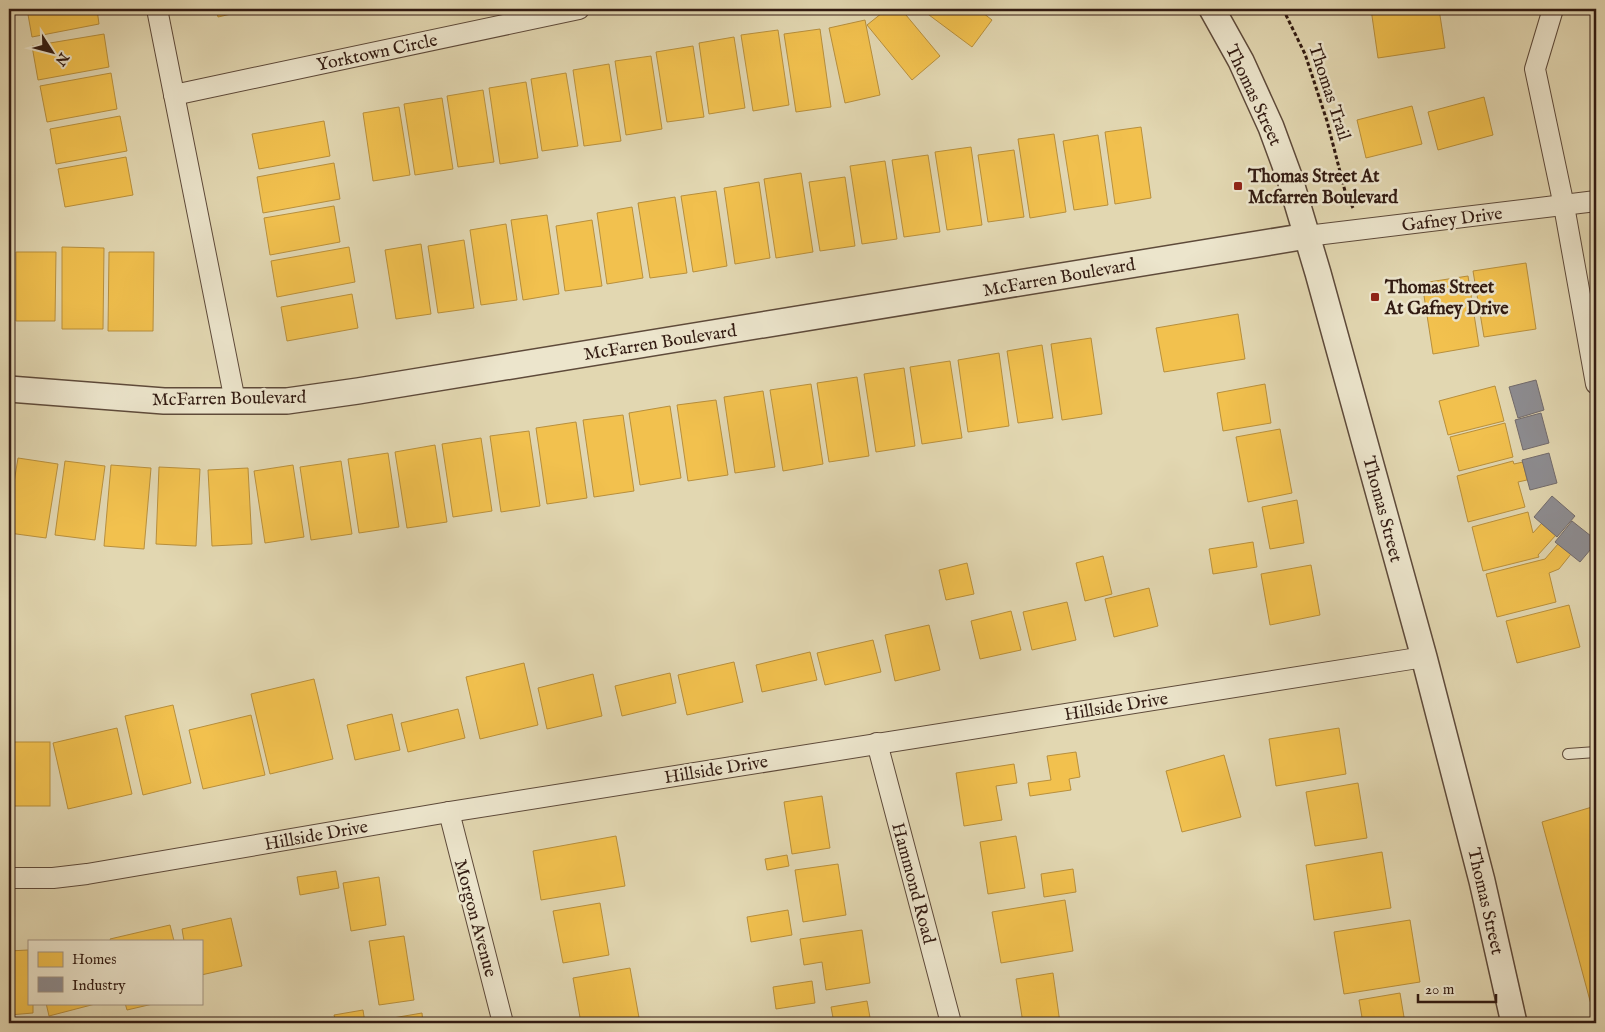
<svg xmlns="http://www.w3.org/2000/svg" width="1605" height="1032" viewBox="0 0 1605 1032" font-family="'IM FELL English',serif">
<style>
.homes{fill:#f2c14e;stroke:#b88f3c}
.industry{fill:#8d8d92;stroke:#726b6c}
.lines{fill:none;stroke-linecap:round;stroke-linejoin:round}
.service-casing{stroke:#5e4a3a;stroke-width:12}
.minor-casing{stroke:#5e4a3a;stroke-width:22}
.tertiary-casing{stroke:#5e4a3a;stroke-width:28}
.path{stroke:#321b12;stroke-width:3;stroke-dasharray:4 2.5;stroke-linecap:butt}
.service{stroke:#ece5cc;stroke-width:10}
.minor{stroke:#ece5cc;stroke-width:20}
.tertiary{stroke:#ece5cc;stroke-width:25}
.poi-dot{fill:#8f2418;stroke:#ece5cc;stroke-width:2}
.labels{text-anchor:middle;stroke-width:5;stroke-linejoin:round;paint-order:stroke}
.street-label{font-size:18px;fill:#321b12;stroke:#ece5cc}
.poi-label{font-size:18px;font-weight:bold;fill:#321b12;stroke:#ece5cc;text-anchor:start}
</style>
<rect width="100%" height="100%" fill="#e2d7b1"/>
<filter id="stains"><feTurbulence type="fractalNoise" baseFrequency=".004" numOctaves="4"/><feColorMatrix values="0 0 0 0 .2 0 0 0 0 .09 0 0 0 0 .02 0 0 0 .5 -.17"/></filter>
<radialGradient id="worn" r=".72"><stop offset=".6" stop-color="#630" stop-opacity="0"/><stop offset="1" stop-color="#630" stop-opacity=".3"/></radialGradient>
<g class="homes">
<path d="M27,9H97L99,24L32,37Z"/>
<path d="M216,9H253L218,17Z"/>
<path d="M887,9H901L940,56L912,80L867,25Z"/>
<path d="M921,9H978L992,20L972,47Z"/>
<path d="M1371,9H1439L1445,48L1378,58Z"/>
<path d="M865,20L880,95L845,103L829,28Z"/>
<path d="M820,29L831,107L796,112L784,34Z"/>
<path d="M778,30L789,105L753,111L741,35Z"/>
<path d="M104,34L109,67L38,80L32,46Z"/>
<path d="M734,37L745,108L709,114L699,43Z"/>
<path d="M693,46L704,117L667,122L656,52Z"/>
<path d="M651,56L662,129L626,135L615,61Z"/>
<path d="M609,64L621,141L584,146L573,70Z"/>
<path d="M111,73L117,109L47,122L40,86Z"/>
<path d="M566,73L578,146L542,151L531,79Z"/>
<path d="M526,82L538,158L500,164L489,88Z"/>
<path d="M483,90L494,162L458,167L447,96Z"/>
<path d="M1484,97L1493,135L1438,150L1428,112Z"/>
<path d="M442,98L453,169L415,175L404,104Z"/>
<path d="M1412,106L1422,144L1366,158L1357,120Z"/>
<path d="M399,107L410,175L373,181L363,113Z"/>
<path d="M120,116L127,151L56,164L50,129Z"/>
<path d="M324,121L330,156L259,169L252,134Z"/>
<path d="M1141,127L1151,198L1115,204L1105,132Z"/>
<path d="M1054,134L1066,212L1030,218L1018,139Z"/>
<path d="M1098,135L1108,205L1074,210L1063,141Z"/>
<path d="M971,147L982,225L947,230L935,152Z"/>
<path d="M1014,150L1024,217L988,222L978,155Z"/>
<path d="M928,155L940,232L904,237L892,160Z"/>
<path d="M126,157L133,195L65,207L58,169Z"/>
<path d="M885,161L897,239L862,244L850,166Z"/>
<path d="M334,163L340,199L263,213L257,177Z"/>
<path d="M801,173L813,252L776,258L764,179Z"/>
<path d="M845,177L855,246L820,251L809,182Z"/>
<path d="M759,182L770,258L735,264L724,188Z"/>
<path d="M716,191L727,266L693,272L681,196Z"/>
<path d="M675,197L687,273L650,278L638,203Z"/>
<path d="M334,206L340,242L270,255L264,218Z"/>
<path d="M632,207L643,278L607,284L597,213Z"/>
<path d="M547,215L559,294L523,300L511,220Z"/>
<path d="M592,220L602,286L565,291L556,226Z"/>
<path d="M506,224L517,300L481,305L470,230Z"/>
<path d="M464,240L474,308L438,313L428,246Z"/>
<path d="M421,244L431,314L396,319L385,250Z"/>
<path d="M62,247L104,248L103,329H62Z"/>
<path d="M349,247L355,282L277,297L271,261Z"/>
<path d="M16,252H56L55,321H16Z"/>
<path d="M109,252H154L153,331H108Z"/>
<path d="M1526,263L1536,329L1484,337L1473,271Z"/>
<path d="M1468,276L1479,346L1433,354L1422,283Z"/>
<path d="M352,294L358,328L287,341L281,307Z"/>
<path d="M1238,314L1245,359L1164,372L1156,328Z"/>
<path d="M1091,338L1102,414L1062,420L1051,344Z"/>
<path d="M1042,345L1053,418L1018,423L1007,351Z"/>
<path d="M999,353L1009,426L968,432L958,360Z"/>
<path d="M950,361L962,438L922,444L910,367Z"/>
<path d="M904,368L915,446L876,452L864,374Z"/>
<path d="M857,377L869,456L829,462L817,383Z"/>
<path d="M811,384L823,464L783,471L770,390Z"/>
<path d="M1265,384L1271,423L1223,431L1217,393Z"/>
<path d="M1495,386L1504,421L1448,435L1439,401Z"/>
<path d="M763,391L775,467L735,473L724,397Z"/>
<path d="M716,400L728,475L688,481L677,405Z"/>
<path d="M670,406L681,478L640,485L629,413Z"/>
<path d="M623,415L634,491L594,497L583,420Z"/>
<path d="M576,422L587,498L547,504L536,428Z"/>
<path d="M1505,423L1513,457L1459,471L1450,437Z"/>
<path d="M1280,429L1292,493L1248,502L1236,437Z"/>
<path d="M529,431L540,506L501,512L490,436Z"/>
<path d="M481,438L492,511L453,517L442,444Z"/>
<path d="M435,445L447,522L407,528L395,452Z"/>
<path d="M388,453L399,527L359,533L348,459Z"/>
<path d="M18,458L58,464L46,538L9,533V513Z"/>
<path d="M65,461L105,466L95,540L55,535Z"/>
<path d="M341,461L352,534L311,540L300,467Z"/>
<path d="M1513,461L1514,464L1523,462L1527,480L1518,482L1525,507L1468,522L1457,476Z"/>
<path d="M111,465L151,468L144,549L104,546Z"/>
<path d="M293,465L304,537L265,543L254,471Z"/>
<path d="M159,467L200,469L196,546L156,544Z"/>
<path d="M248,468L252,544L212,546L208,470Z"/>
<path d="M1297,500L1304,543L1270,549L1262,507Z"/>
<path d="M1528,512L1533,533L1542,523L1556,535L1538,555L1539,557L1483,571L1472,527Z"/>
<path d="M1253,542L1257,567L1213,574L1209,549Z"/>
<path d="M1558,544L1571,554L1559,569L1549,573L1556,602L1497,617L1486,574L1545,559Z"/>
<path d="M1103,556L1112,594L1085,601L1076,563Z"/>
<path d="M967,563L974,594L946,600L939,570Z"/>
<path d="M1311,565L1320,615L1270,625L1261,574Z"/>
<path d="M1149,588L1158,626L1114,637L1105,599Z"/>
<path d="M1067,602L1076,640L1032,650L1023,612Z"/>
<path d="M1569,605L1580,647L1517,663L1506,621Z"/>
<path d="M1011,611L1021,650L980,659L971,621Z"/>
<path d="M929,625L940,670L895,681L885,635Z"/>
<path d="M873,640L881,672L825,685L817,653Z"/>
<path d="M810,652L817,680L762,692L756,665Z"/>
<path d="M734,662L743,702L687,715L678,675Z"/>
<path d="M524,663L538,725L480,739L466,677Z"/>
<path d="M670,673L676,703L622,716L615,686Z"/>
<path d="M593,674L602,716L547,729L538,688Z"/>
<path d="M314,679L333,759L270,774L251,694Z"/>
<path d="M173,705L191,783L143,795L125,716Z"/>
<path d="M458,709L465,738L408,752L401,723Z"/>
<path d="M392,714L400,750L355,760L347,725Z"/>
<path d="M251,715L265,775L203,789L189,730Z"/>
<path d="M117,728L132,794L68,809L53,743Z"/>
<path d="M1339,728L1346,774L1276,786L1269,739Z"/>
<rect x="9" y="742" width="41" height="64"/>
<path d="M1076,752L1080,777L1069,779L1071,790L1030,796L1028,783L1051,780L1047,756Z"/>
<path d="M1224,755L1241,817L1182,832L1166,771Z"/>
<path d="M1014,764L1017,783L996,786L1002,820L964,826L956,773Z"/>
<path d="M1358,783L1367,838L1315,846L1306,792Z"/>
<path d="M822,796L830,848L792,854L784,802Z"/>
<path d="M1592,807L1596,821V1023L1542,822Z"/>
<path d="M616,836L625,886L541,900L533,851Z"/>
<path d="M1016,836L1025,888L988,894L980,842Z"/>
<path d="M1382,852L1391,908L1314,920L1306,865Z"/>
<path d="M787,855L789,866L767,870L765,859Z"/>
<path d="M838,864L846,915L803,922L795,870Z"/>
<path d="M1073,869L1076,892L1044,897L1041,874Z"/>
<path d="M336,871L339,888L300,895L297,877Z"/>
<path d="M379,877L386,925L351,931L343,883Z"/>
<path d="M1065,900L1073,951L1001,963L992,912Z"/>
<path d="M600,903L609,955L563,963L553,911Z"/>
<path d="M788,910L792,935L751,942L747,917Z"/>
<path d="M231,918L242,966L201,975V941H184L182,929Z"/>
<path d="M1410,920L1420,982L1344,994L1334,932Z"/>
<path d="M170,925L174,941H111L110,939Z"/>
<path d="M862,930L870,983L826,990L822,962L804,965L800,939Z"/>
<path d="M404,936L414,1000L379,1005L369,941Z"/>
<path d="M28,950L29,1003H33V1013L9,1015V951Z"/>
<path d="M630,968L640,1023H581L573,978Z"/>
<path d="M1053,973L1060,1023H1023L1016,979Z"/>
<path d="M812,981L815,1003L776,1009L773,987Z"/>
<path d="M1400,993L1405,1023H1363L1359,1000Z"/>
<path d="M867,1001L871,1023H834L831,1007Z"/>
<path d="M46,1003H99L49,1016Z"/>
<path d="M125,1003H157L127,1010Z"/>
<path d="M363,1010L365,1023H336L334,1015Z"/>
<path d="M422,1013L423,1023H388L387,1019Z"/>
</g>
<g class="industry">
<path d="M1536,380L1544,410L1518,418L1509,387Z"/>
<path d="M1541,413L1549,443L1523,450L1515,420Z"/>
<path d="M1549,453L1557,483L1530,490L1522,460Z"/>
<path d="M1552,496L1575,516L1557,537L1534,517Z"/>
<path d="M1572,521L1596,540V543L1580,562L1555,542Z"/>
</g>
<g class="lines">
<g class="service-casing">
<path id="service" d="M1568,754L1596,752"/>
</g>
<g class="minor-casing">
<g id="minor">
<path d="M157,9L235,401"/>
<path d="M1553,9L1535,69L1564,206L1596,384"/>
<path d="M174,95L579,9"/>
<path d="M1307,236L1596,201"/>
<path d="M877,743L951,1023"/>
<path d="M449,812L503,1023"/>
<path d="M9,878H53L87,874L449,812L1424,657"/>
</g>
</g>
<g class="tertiary-casing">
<g id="tertiary">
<path d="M1212,9L1241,61L1271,127L1289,176L1318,273L1424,657L1482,881L1514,1023"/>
<path d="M9,389L164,401H287L358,391L1307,236"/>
</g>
</g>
<path class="path" d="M1283,9L1305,54L1327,121L1345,191L1353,208"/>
<use href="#service" class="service"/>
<use href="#minor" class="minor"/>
<use href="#tertiary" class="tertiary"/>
</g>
<g class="poi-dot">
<rect x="1233" y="181" width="10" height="10" rx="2.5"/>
<rect x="1370" y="292" width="10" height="10" rx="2.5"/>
</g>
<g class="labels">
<g class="street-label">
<text transform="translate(377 52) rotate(-12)" y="6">Yorktown Circle</text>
<text transform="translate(1330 92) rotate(72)" y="6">Thomas Trail</text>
<text transform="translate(1254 95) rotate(65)" y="6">Thomas Street</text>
<text transform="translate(1452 219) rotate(-7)" y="6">Gafney Drive</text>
<text transform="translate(1059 277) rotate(-10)" y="6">McFarren Boulevard</text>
<text transform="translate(660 342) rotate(-9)" y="6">McFarren Boulevard</text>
<text transform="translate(229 398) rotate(-1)" y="6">McFarren Boulevard</text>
<text transform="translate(1383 509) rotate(75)" y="6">Thomas Street</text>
<text transform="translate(1116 706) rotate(-9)" y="6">Hillside Drive</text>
<text transform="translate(716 769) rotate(-9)" y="6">Hillside Drive</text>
<text transform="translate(316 835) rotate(-10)" y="6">Hillside Drive</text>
<text transform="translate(914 883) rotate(75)" y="6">Hammond Road</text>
<text transform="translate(1486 901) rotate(77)" y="6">Thomas Street</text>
<text transform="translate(476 918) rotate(75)" y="6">Morgon Avenue</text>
</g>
<g class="poi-label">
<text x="1248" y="182">Thomas Street At<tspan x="1248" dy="21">Mcfarren Boulevard</tspan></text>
<text x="1385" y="293">Thomas Street<tspan x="1385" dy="21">At Gafney Drive</tspan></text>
</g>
</g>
<rect width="1605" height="1032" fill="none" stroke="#e2d7b1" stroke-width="30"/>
<rect x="10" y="10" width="1585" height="1012" fill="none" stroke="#321b12" stroke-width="2.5"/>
<rect x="15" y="15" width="1575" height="1002" fill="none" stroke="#321b12"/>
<rect x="28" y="940" width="175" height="65" fill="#ece5cc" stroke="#a29482"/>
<rect x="38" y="952" width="25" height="15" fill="#f2c14e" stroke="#a29482"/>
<text x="72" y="964" font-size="15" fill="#321b12">Homes</text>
<rect x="38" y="977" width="25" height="15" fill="#8d8d92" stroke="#a29482"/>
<text x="72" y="990" font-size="15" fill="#321b12">Industry</text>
<g transform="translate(52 52) rotate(126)" stroke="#ece5cc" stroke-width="4" paint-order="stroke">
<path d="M0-4L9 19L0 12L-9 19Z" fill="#321b12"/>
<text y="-8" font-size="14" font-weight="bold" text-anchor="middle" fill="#321b12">N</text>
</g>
<path d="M1418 994v8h78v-8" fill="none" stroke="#321b12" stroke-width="2.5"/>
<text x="1425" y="994" font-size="15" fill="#321b12" stroke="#ece5cc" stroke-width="4" paint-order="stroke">20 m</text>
<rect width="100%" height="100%" filter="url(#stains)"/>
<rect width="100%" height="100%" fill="url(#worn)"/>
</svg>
